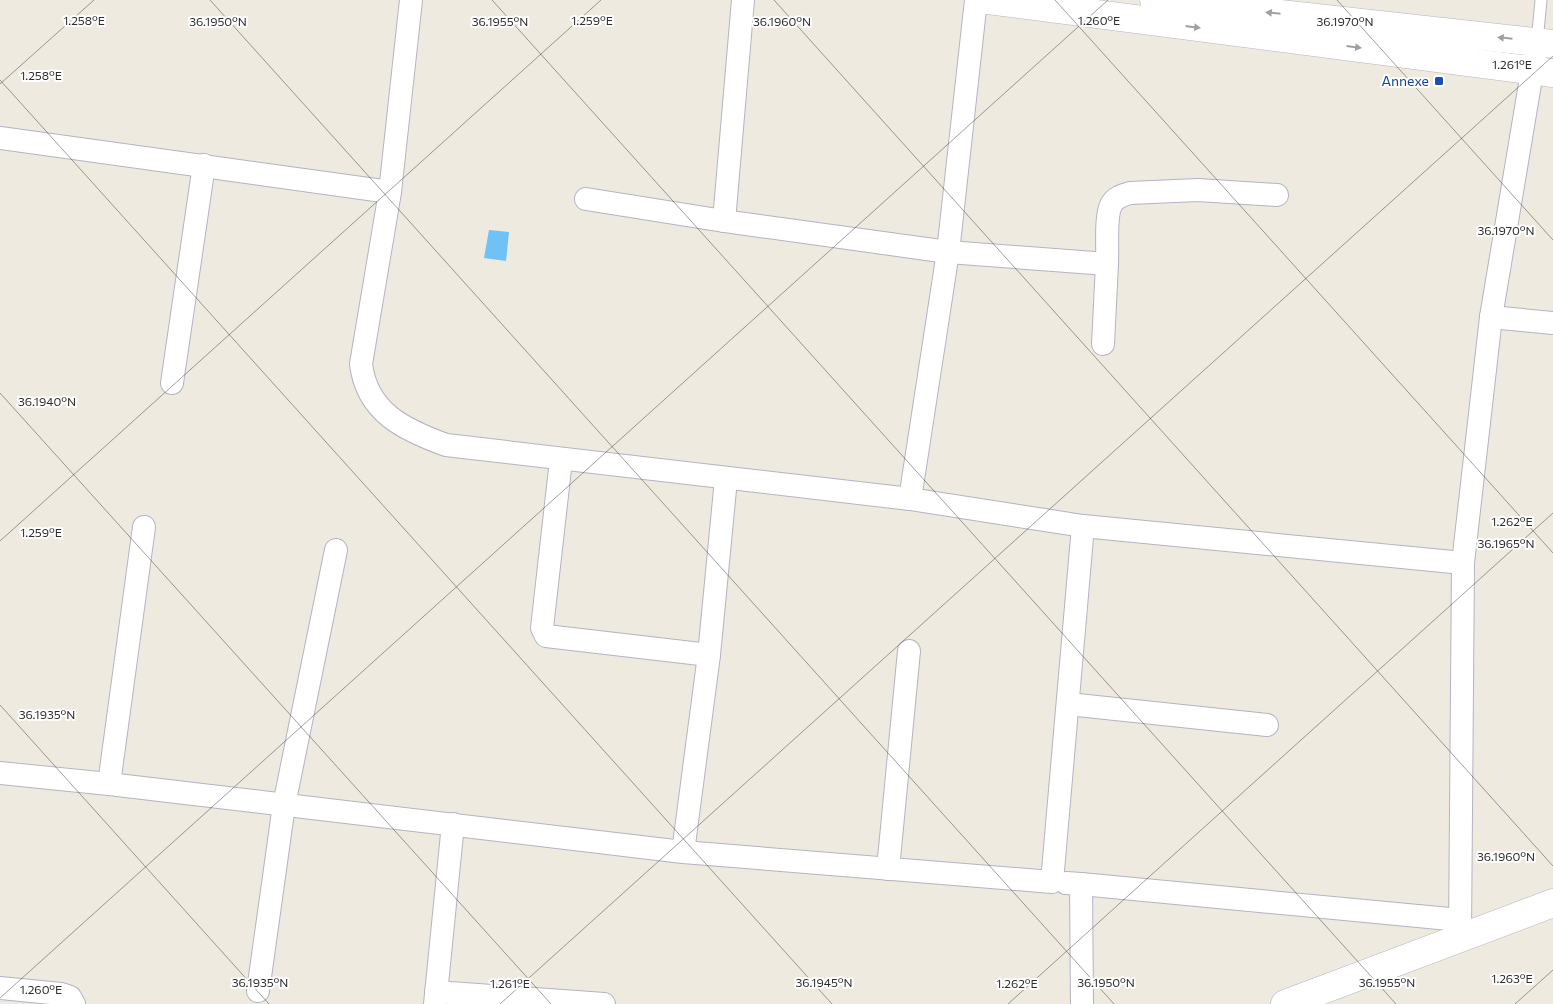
<svg xmlns="http://www.w3.org/2000/svg" width="1553" height="1004" viewBox="0 0 1553 1004" font-family="Commissioner,sans-serif">
<style>
.water{fill:#6ec2f6}
.lines{fill:none;stroke-linecap:round;stroke-linejoin:round}
.lane-casing{stroke:#b3b4c1;stroke-width:13}
.street-casing{stroke:#b3b4c1;stroke-width:24}
.secondary-casing{stroke:#b3b4c1;stroke-width:29}
.lane{stroke:#fff;stroke-width:11}
.street{stroke:#fff;stroke-width:22}
.secondary{stroke:#fff;stroke-width:28}
.oneway{fill:#a0a0a0}
.ticks{fill:none;stroke:#2d2d2d;stroke-width:1;stroke-opacity:0.45}
.transit-dot{fill:#1a4fb4;stroke:#fff;stroke-width:2}
.labels{text-anchor:middle;stroke-width:4;stroke-linejoin:round;paint-order:stroke}
.transit-label{font-size:14px;fill:#164399;stroke:#fff;text-anchor:end}
.ticks-label{font-size:12px;text-anchor:middle;fill:#2d2d2d;stroke:#fff;stroke-width:4;stroke-linejoin:round;paint-order:stroke}
</style>
<rect width="100%" height="100%" fill="#efeadf"/>
<path class="water" d="M489,230L509,232L506,261L484,258Z"/>
<g class="lines">
<g class="lane-casing">
<path id="lane" d="M1537,42L1541,0"/>
</g>
<g class="street-casing">
<g id="street">
<path d="M411,0L390,192L361,364C367,413 405,430 446,445L910,499L1083,526L1463,563"/>
<path d="M0,138L390,192"/>
<path d="M586,199L724,221L948,252L1107,264C1108,249 1105,217 1111,205C1115,197 1123,195 1130,193L1198,190L1277,195"/>
<path d="M724,221L743,0"/>
<path d="M1491,317L1553,323"/>
<path d="M1103,344L1107,264"/>
<path d="M172,383L204,165"/>
<path d="M561,460L542,628L546,636L709,655"/>
<path d="M910,499L948,252L976,0"/>
<path d="M1068,704L1267,725"/>
<path d="M0,773L109,784L683,852L1052,882L1083,526"/>
<path d="M109,784L144,527"/>
<path d="M683,852L709,655L726,479"/>
<path d="M888,869L909,651"/>
<path d="M1066,883L1081,884L1082,1004"/>
<path d="M1081,884L1460,920"/>
<path d="M1460,936L1463,563L1491,317L1537,42"/>
<path d="M0,988L61,994L70,997L74,1004"/>
<path d="M258,991L284,805L336,550"/>
<path d="M436,992L604,1004"/>
<path d="M435,1004L453,824"/>
</g>
</g>
<g class="secondary-casing">
<g id="secondary">
<path d="M988,0L1553,73"/>
<path d="M1154,0L1553,44"/>
<path d="M1285,1004L1553,903"/>
</g>
</g>
<use href="#lane" class="lane"/>
<use href="#street" class="street"/>
<use href="#secondary" class="secondary"/>
</g>
<defs><path id="oneway-solid" d="M-6-.8H1V-3.2L6.5 0L1 3.2V.8H-6Z" transform="scale(1.25)"/></defs>
<g class="oneway">
<use href="#oneway-solid" transform="translate(1273 13) rotate(-174)"/>
<use href="#oneway-solid" transform="translate(1193 27) rotate(7)"/>
<use href="#oneway-solid" transform="translate(1505 38) rotate(-174)"/>
<use href="#oneway-solid" transform="translate(1354 47) rotate(7)"/>
</g>
<path class="ticks" d="M210,0L1114,1004M492,0L1396,1004M774,0L1553,866M1055,0L1553,553M1337,0L1553,240M0,80L832,1004M0,84L94,0M0,393L551,1004M0,541L601,0M0,705L269,1004M0,998L1108,0M500,1004L1553,56M1008,1004L1553,513M1515,1004L1553,970"/>
<rect class="transit-dot" x="1434" y="76" width="10" height="10" rx="2.5"/>
<g class="labels">
<g class="transit-label">
<text x="1429" y="86">Annexe</text>
</g>
</g>
<g class="ticks-label">
<text x="84" y="25">1.258°E</text>
<text x="592" y="25">1.259°E</text>
<text x="1099" y="25">1.260°E</text>
<text x="218" y="26">36.1950°N</text>
<text x="500" y="26">36.1955°N</text>
<text x="782" y="26">36.1960°N</text>
<text x="1345" y="26">36.1970°N</text>
<text x="1512" y="69">1.261°E</text>
<text x="41" y="80">1.258°E</text>
<text x="1506" y="235">36.1970°N</text>
<text x="47" y="406">36.1940°N</text>
<text x="1512" y="526">1.262°E</text>
<text x="41" y="537">1.259°E</text>
<text x="1506" y="548">36.1965°N</text>
<text x="47" y="719">36.1935°N</text>
<text x="1506" y="861">36.1960°N</text>
<text x="1512" y="983">1.263°E</text>
<text x="260" y="987">36.1935°N</text>
<text x="824" y="987">36.1945°N</text>
<text x="1106" y="987">36.1950°N</text>
<text x="1387" y="987">36.1955°N</text>
<text x="510" y="988">1.261°E</text>
<text x="1017" y="988">1.262°E</text>
<text x="41" y="994">1.260°E</text>
</g>
</svg>
